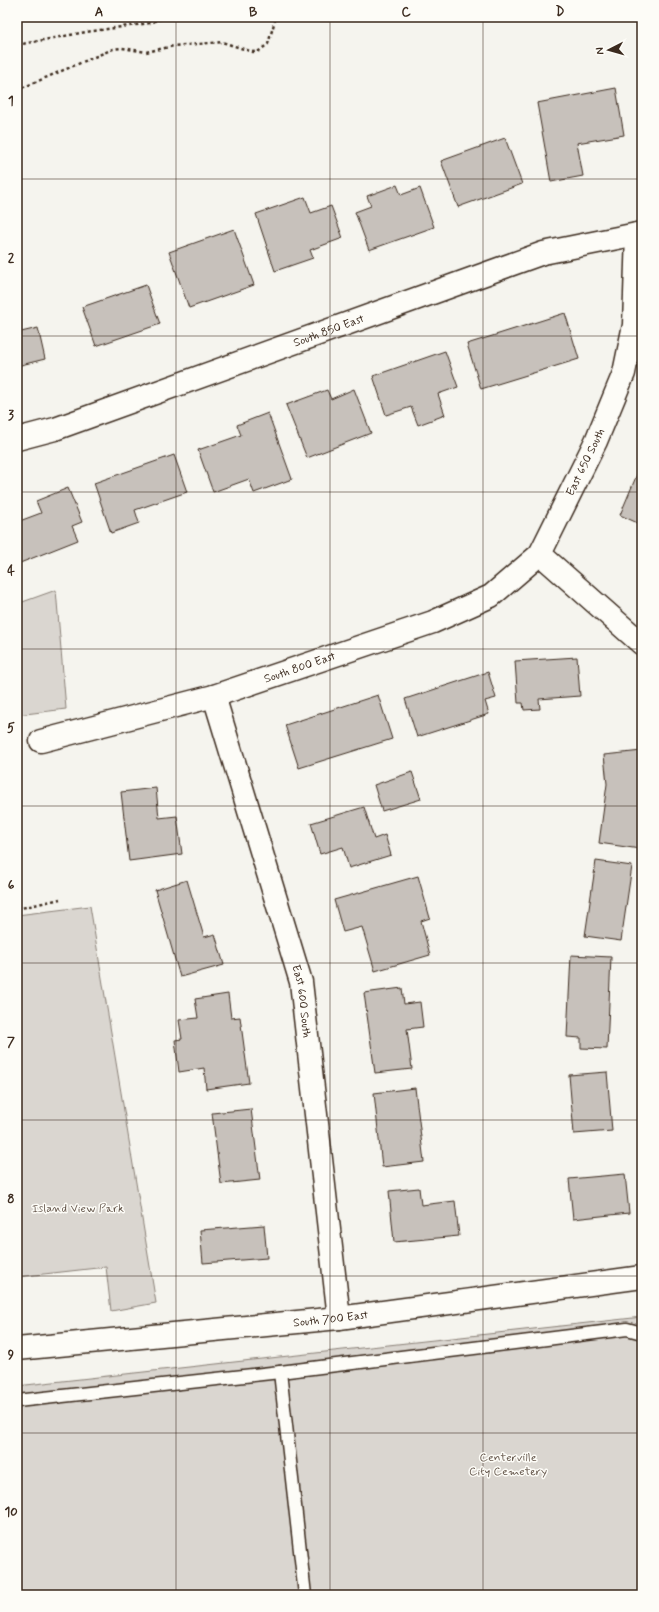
<svg xmlns="http://www.w3.org/2000/svg" width="659" height="1612" viewBox="0 0 659 1612" font-family="Mynerve,sans-serif">
<style>
.green{fill:#dad6d0;stroke:#8a8077}
.building{fill:#c7c1bb;stroke:#3b2a1e}
.lines{fill:none;stroke-linecap:round;stroke-linejoin:round}
.lane-casing{stroke:#3b2a1e;stroke-width:15}
.street-casing{stroke:#3b2a1e;stroke-width:25}
.path{stroke:#3b2a1e;stroke-width:2.5;stroke-dasharray:3 3;stroke-linecap:butt}
.lane{stroke:#fdfcf7;stroke-width:12}
.street{stroke:#fdfcf7;stroke-width:22}
.grid{fill:none;stroke:#3b2a1e;stroke-width:1;stroke-opacity:0.55}
.labels{text-anchor:middle;stroke-width:3;stroke-linejoin:round;paint-order:stroke}
.street-label{font-size:12px;fill:#3b2a1e;stroke:#fdfcf7}
.park-label{font-size:12px;fill:#63554a;stroke:#fdfcf7}
.neatline{fill:none;stroke:#3b2a1e;stroke-width:1.5}
.grid-label{font-size:13px;text-anchor:middle;font-weight:bold;fill:#3b2a1e}
</style>
<rect width="100%" height="100%" fill="#f5f4ee"/>
<filter id="ink" filterUnits="userSpaceOnUse"><feTurbulence type="fractalNoise" baseFrequency=".025" numOctaves="2"/><feDisplacementMap in="SourceGraphic" scale="8" xChannelSelector="R" yChannelSelector="G"/><feConvolveMatrix kernelMatrix="1 2 1 2 8 2 1 2 1" color-interpolation-filters="sRGB"/></filter>
<g filter="url(#ink)">
<g class="green">
<path d="M56,590L66,709L17,715V604Z"/>
<path d="M90,906L156,1303L111,1311L106,1267L17,1277V915Z"/>
<path d="M642,1317V1595H17V1386Z"/>
</g>
<g class="building">
<path d="M616,88L624,135L577,143L583,176L551,182L537,103Z"/>
<path d="M505,138L522,184L458,207L441,161Z"/>
<path d="M397,185L401,195L420,188L434,227L369,250L355,212L371,206L367,196Z"/>
<path d="M305,197L311,213L331,206L343,238L310,250L313,258L275,271L256,214Z"/>
<path d="M234,229L254,285L189,308L169,252Z"/>
<path d="M146,285L160,324L96,346L82,307Z"/>
<path d="M565,313L579,359L481,389L467,344Z"/>
<path d="M38,328L45,359L17,366V333Z"/>
<path d="M445,351L458,387L438,394L445,415L418,425L411,407L386,415L373,376Z"/>
<path d="M354,389L371,433L307,458L286,405L327,390L331,399Z"/>
<path d="M268,413L292,479L254,493L249,479L213,492L198,450L241,435L237,425Z"/>
<path d="M174,455L187,492L135,510L139,523L111,533L94,483Z"/>
<path d="M641,465H642V525L620,515Z"/>
<path d="M68,488L82,522L72,526L78,540L20,563L17,556V522L41,513L36,501Z"/>
<path d="M577,657L580,696L539,699L540,709L524,710L523,703H518L515,661Z"/>
<path d="M488,672L496,698L485,701L489,714L417,737L405,699Z"/>
<path d="M378,695L392,739L299,768L285,725Z"/>
<path d="M642,751V832L640,849L599,843L607,784L604,755Z"/>
<path d="M412,772L421,799L382,811L374,785Z"/>
<path d="M156,788L159,818L177,816L182,854L129,861L121,792Z"/>
<path d="M364,807L374,839L385,835L391,855L349,868L343,847L320,854L311,823Z"/>
<path d="M596,861L632,866L621,941L585,936Z"/>
<path d="M418,876L430,918L421,921L430,955L375,971L362,927L343,932L334,900Z"/>
<path d="M187,880L204,937L215,934L224,965L180,977L155,890Z"/>
<path d="M571,955L611,957L607,1049L581,1048V1038L567,1037Z"/>
<path d="M402,988L404,1004L420,1002L423,1027L407,1029L412,1069L375,1073L364,993Z"/>
<path d="M228,994L231,1018L240,1017L249,1083L206,1089L204,1068L179,1072L175,1040L182,1039L179,1020L198,1018L195,999Z"/>
<path d="M607,1072L612,1131L574,1134L569,1075Z"/>
<path d="M415,1088L424,1162L382,1167L374,1093Z"/>
<path d="M251,1109L260,1180L221,1184L212,1113Z"/>
<path d="M625,1174L629,1213L573,1219L569,1179Z"/>
<path d="M419,1188L421,1205L455,1201L459,1236L394,1242L389,1191Z"/>
<path d="M264,1225L267,1258L203,1263L200,1230Z"/>
</g>
<g class="lines">
<g class="lane-casing">
<g id="lane">
<path d="M280,1372L305,1595"/>
<path d="M17,1401L280,1372L627,1329L642,1333"/>
</g>
</g>
<g class="street-casing">
<g id="street">
<path d="M637,234L634,325L624,373L596,441L540,554L642,644"/>
<path id="s1" d="M17,439L55,429L543,253L642,233"/>
<path id="s2" d="M214,696L301,982L339,1318"/>
<path id="s3" d="M41,741L214,696L433,622L491,596L540,554"/>
<path id="s4" d="M17,1349L339,1318L642,1277"/>
</g>
</g>
<g class="path">
<path d="M17,45L86,32L150,23L165,17"/>
<path d="M17,90L113,49L122,48L146,52L174,46L222,42L253,52L259,51L268,44L276,17"/>
<path d="M17,909L60,899"/>
</g>
<use href="#lane" class="lane"/>
<use href="#street" class="street"/>
</g>
</g>
<path class="grid" d="M176,17V1595M330,17V1595M483,17V1595M17,179H642M17,336H642M17,492H642M17,649H642M17,806H642M17,963H642M17,1120H642M17,1276H642M17,1433H642"/>
<g class="labels">
<g class="street-label">
<text dy="4" stroke="none"><textPath href="#s1" startOffset="330">South 850 East</textPath></text>
<text transform="translate(585 462) rotate(-64)" y="4">East 650 South</text>
<text dy="4" stroke="none"><textPath href="#s3" startOffset="269">South 800 East</textPath></text>
<text dy="4" stroke="none"><textPath href="#s2" startOffset="318">East 600 South</textPath></text>
<text dy="4" stroke="none"><textPath href="#s4" startOffset="315">South 700 East</textPath></text>
</g>
<g class="park-label">
<text x="78" y="1212">Island View Park</text>
<text x="508" y="1461">Centerville<tspan x="508" dy="14">City Cemetery</tspan></text>
</g>
</g>
<rect width="659" height="1612" fill="none" stroke="#fdfcf7" stroke-width="44"/>
<g transform="translate(609 50) rotate(264)" stroke="#fdfcf7" stroke-width="3" paint-order="stroke">
<path d="M0-3L7 15L0 10L-7 15Z" fill="#3b2a1e"/>
<text y="-6" font-size="11" font-weight="bold" text-anchor="middle" fill="#3b2a1e">N</text>
</g>
<rect x="22" y="22" width="615" height="1568" class="neatline"/>
<g class="grid-label">
<text x="99" y="16">A</text>
<text x="253" y="16">B</text>
<text x="406" y="16">C</text>
<text x="560" y="16">D</text>
<text x="11" y="105">1</text>
<text x="11" y="262">2</text>
<text x="11" y="419">3</text>
<text x="11" y="575">4</text>
<text x="11" y="732">5</text>
<text x="11" y="889">6</text>
<text x="11" y="1046">7</text>
<text x="11" y="1203">8</text>
<text x="11" y="1359">9</text>
<text x="11" y="1516">10</text>
</g>
</svg>
